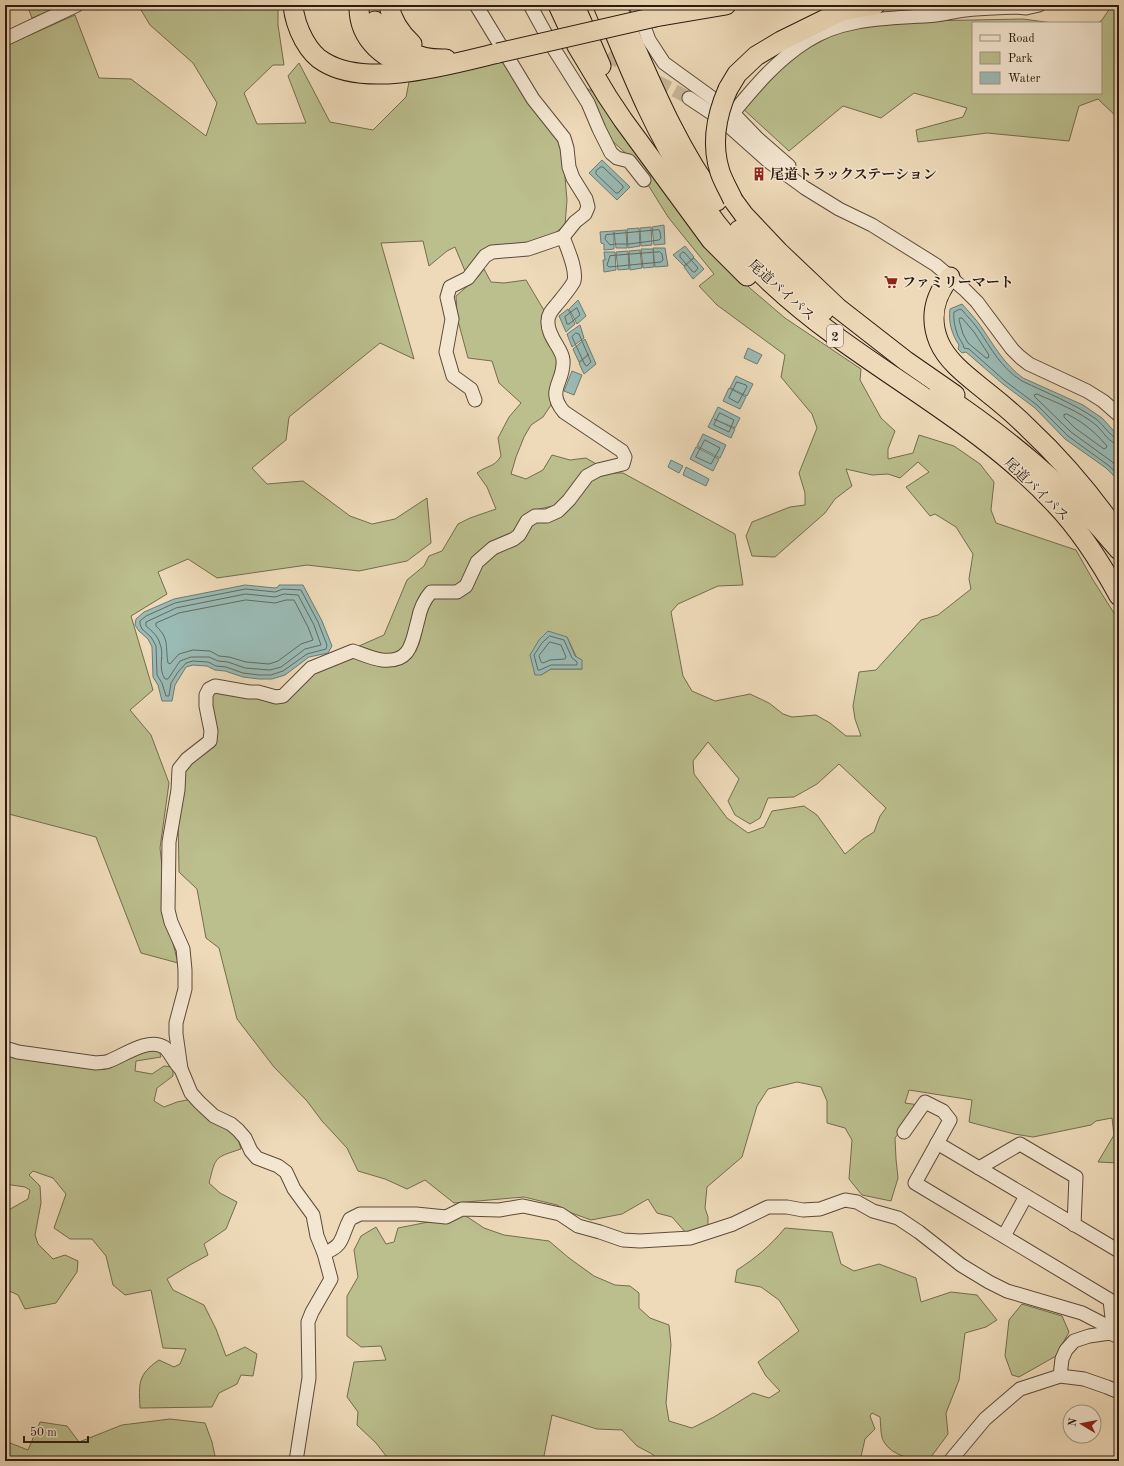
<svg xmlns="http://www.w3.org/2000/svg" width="1124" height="1466" viewBox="0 0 1124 1466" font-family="'Old Standard TT','Noto Serif JP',serif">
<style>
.green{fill:#bbbe8d;stroke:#736c4e;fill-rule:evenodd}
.water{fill:#9abab4;stroke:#6e7a72}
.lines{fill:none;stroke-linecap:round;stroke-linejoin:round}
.shore{stroke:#626a62;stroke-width:1}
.minor-tunnel{stroke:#c7b497;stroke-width:13;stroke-dasharray:13 6;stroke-linecap:butt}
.minor-casing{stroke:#5c4a3a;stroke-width:15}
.highway-casing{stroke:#2b1a0f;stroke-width:21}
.minor{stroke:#f4e7d2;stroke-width:13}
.highway{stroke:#eedab9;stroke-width:19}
.highway-bridge-casing{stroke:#2b1a0f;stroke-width:21;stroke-linecap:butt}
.highway-bridge{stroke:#eedab9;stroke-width:19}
.labels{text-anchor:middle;stroke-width:3;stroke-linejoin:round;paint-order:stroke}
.shield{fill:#f4e7d2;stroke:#67584a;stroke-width:1}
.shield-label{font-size:13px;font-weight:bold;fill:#2b1a0f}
.poi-label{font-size:14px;font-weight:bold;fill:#2b1a0f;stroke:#f4e7d2;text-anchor:start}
.street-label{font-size:14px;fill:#2b1a0f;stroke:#f4e7d2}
</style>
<rect width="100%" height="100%" fill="#eedab9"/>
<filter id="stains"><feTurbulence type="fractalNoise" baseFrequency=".005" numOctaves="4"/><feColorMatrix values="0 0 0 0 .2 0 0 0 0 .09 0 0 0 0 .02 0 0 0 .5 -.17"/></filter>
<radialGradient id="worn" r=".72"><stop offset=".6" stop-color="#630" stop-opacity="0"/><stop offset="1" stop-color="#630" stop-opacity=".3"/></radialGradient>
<g class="green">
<path d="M27,5H64L32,18Z"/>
<path d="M138,5H278V25L284,65H273L244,93L257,124L306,123L288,76L299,63L330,122L373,130L406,97L410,77L500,58L557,137L563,154L567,200L565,225L549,238L482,251L465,271L455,247L447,251L429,266L423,241L381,243L414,359L380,343L289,417L286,440L252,468L267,484L303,481L350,516L372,524L395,519L427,498L431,543L407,561L359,571L307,565L217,578L188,559L158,572L167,594L131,616L153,690L130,710L151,735L169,783L160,848L169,928L178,963L141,953L96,837L5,813V46L75,15L99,78L131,79L206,136L217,103L193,63L150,25Z"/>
<path d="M1112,5H1119V119L1098,99L1079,106L1069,141L987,133L918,142L916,130L963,117L967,108L914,93L881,118L843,106L789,151L741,107L782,62L846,28L922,21L1023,19L1053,23H973V93H1101V23H1098L1102,20Z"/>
<path d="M582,86L594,92L725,263L751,289L785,318L861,369L860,380L881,418L895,431L888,449V459L913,453L919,435L954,446L980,464L994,482L991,510L996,523L1076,550L1093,580L1119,621V1163L1098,1162L1114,1135L1112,1118L1096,1121L1091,1125L1033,1137L1014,1134L969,1122L972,1100L909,1090L905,1103L919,1105L895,1138L896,1159L898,1178L891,1201L862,1195L849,1179L852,1140L845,1128L827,1123V1101L821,1087L797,1082L768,1089L757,1106L742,1157L707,1187L705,1208L708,1217V1227L687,1234L672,1217L657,1213L648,1199L622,1214L591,1220L569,1212L557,1205L524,1197L454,1203L425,1180L407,1189L385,1179L358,1171L347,1148L322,1121L307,1101L274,1067L237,1019L219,948L206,938L197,889L179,872L178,816L183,772L211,746L209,692L283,701L314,669L353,654L393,663L425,609L436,596L458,595L479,567L531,523L591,480L608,473H623L735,534L743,585L718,586L678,604L671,612L683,676L692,691L715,701L750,694L769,703L783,714L792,717L816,715L830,723L846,736H861L855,719L853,706L859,672L876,670L921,620L938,615L971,589L969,579L973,554L956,527L935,514L930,516L906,487L929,472L918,462L900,478L888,474L872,475L846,469L852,486L835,499L825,513L775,557L752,556L746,536L752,522L790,507L805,505V493L799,473L817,428L812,414L781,377L785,355L717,305L699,286L714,274L668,217L632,159L609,138ZM567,637L582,669H551L541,675ZM708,742L739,779L728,801L735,815L750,824L760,818L768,798L794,797L817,784L839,764L886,808L880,816L874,832L863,839L845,854L817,815L804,806L772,811L764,827L748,833L727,818L694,774L693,761Z"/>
<path d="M484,269L491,282L504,283L526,280L545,312L559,356V366L551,389V405L543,417L531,425L524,437L516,457L511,474L526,479L543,470L552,455L570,460L586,458L598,465L557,505L530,511L520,520L516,536L509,540L458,588L428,589L408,641L399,654L385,659L359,646L384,635L407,580L424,566L429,556L442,551L458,524L470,518L496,509L487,487L477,473C487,465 494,468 501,456L498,438L509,417L521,403L499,383L492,361L468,358L457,317L456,296L477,278Z"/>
<path d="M158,1047L161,1057L136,1061L135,1071L152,1074L164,1066L173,1067V1076L157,1088L154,1101L164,1107L177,1102L192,1099L237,1136L241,1149C214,1158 216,1156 209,1183L220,1193L237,1202L226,1229L204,1244L208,1255L188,1266L167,1279L173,1290L204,1305L216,1329L226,1356L245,1347L257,1354L253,1376L241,1375L237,1384L219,1393L212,1407L140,1408C139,1384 137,1375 159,1360L174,1367L180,1364L186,1349L163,1348L151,1290L125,1295L113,1285L106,1256L92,1239H70L54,1228L66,1194L53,1178L33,1171L29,1175L40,1186L41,1203L35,1235L38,1244L53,1259L65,1255L78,1261L77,1272L56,1303L25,1309L18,1295L5,1289V1212L28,1199L30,1190L25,1187L5,1184V1050L92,1063Z"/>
<path d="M463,1214L484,1228L504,1235L549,1241L569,1258L594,1276L615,1285L630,1286L639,1293V1308L650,1318L669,1325L671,1345L666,1403L669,1421L692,1428L714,1417L753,1393L769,1398L780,1391L766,1376L758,1362L799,1331L779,1300L761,1287L735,1282L737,1270C756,1258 771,1245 785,1228L832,1232L841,1264L854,1271L879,1264L916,1278L921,1302L951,1292L977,1295L997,1320L986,1327L965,1333L959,1380L946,1413L948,1434L928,1461C914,1461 891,1455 884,1442C880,1436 881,1424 880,1417L872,1413L870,1416L875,1429L865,1439L860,1461H663L659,1460L652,1454L637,1446L622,1430L597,1429L552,1415L543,1461H390L376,1443L357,1425L358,1412L347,1397L354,1362L386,1360L381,1346L361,1347L347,1336V1296L358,1277L354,1250L361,1236L376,1227L386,1244L394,1242L398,1228L449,1218Z"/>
<path d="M1022,1304L1062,1316L1069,1332L1056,1356L1019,1377L1012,1375L1005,1356L1009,1320Z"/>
<path d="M170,1419L205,1423L212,1442L216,1461H5V1441L28,1450L40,1422L67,1426L79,1442L122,1425Z"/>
</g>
<g class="water">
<path d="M602,160L630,187L617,200L589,173Z"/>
<path d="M664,225L665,244L654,245L652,227Z"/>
<path d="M651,227L652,245L641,246L640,228Z"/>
<path d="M639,228L640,246L628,248L627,229Z"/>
<path d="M626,230L627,248H616L614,232V249L604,250V244L601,243L600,232Z"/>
<path d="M685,246L694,257L684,266L673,255Z"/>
<path d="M653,248H665L668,266L655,267Z"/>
<path d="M641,249H653L654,267L643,268Z"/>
<path d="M640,250L642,268L630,270L629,251Z"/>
<path d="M628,251L629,269L618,270L616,252Z"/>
<path d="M604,252H615L616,270L604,272L603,260H605Z"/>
<path d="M694,258L704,269L693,279L684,267Z"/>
<path d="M578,300L586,316L577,324L569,309Z"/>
<path d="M962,304C968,311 976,319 982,328C994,346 1005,365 1023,378L1083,405L1102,418L1113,430L1119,437V481L1106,468L1065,439L1035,408L1003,384L966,352L962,353L958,349L959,345C952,335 948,321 950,309Z"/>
<path d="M568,309L575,324L566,332L559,316Z"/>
<path d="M580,325L584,338L572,347L567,334Z"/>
<path d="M585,339L596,364L584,374L579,363L589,354L579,362L573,349Z"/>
<path d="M748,348L762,355L757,364L744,358Z"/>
<path d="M572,371L582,375L574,395L564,391Z"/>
<path d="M736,376L753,384L747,396L730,388Z"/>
<path d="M729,388L746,397L740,409L723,401Z"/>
<path d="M718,407L740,418L735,428L714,419L735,429L731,438L708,427Z"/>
<path d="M703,434L726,445L720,458L697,446Z"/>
<path d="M696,447L719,459L713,471L690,459Z"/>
<path d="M671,460L683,466L679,473L668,467Z"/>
<path d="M686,467L709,479L706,486L683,475Z"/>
<path d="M245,585L275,588L278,587L279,585H303L322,621L332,646L328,653L309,657L285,675L272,679H259L243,677L225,671L215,670L207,666L193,665L186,667L175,685L172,701H162L158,685L153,677L152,647L148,639L139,631L135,625L136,619L144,612L174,599Z"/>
<path d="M548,631L567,637L575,656L582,660V669H551L541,675H535L530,655L539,640Z"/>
</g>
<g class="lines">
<g class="shore">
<path d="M601,167H603L623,186V188L618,193H616L596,174V171Z"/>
<path d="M659,230L660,232L661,238L659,240L629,244H615L610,245L605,239L606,235Z"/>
<path d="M660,252L662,254L663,260L661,262L609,267L607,265L610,256Z"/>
<path d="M683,252L685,253L698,268L695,272H693L680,257V255Z"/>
<path d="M577,308L580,315L569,324H567L565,317Z"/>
<path d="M960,318H962L974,332L989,355L988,358H986L968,343L963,334L959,320Z"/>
<path d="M576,333L579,334L591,362L587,366L585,365L572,337Z"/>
<path d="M737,382L746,385L747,387L738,403L729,398Z"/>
<path d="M720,413L734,420L729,432L714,425Z"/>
<path d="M1067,414C1083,422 1095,432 1107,446L1106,448L1104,449L1075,428L1064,417V415Z"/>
<path d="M1119,439C1112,439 1103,424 1096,419C1073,403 1047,393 1022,381C1001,368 991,348 978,329C973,322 967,316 962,310L960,309L954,312C953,319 955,328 958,336C960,340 963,343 964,348L969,349L1005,381L1037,405L1068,436L1108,465L1119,475"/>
<path d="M705,440L720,448L711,464L696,457Z"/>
<path d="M1119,444C1109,444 1103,431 1096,425C1079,411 1057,403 1037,394L1034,395L1035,397L1071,432L1111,461L1119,468"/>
<path d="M246,589L275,592L283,589L301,590L318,622L327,645L326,649L307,654L283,671L271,675H259L243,673L226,667L216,666L208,662L193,661L186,663L178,672L171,683L169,696H166L162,683L157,675L156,646L151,637L142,629L140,624V621L146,616L175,603Z"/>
<path d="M246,594L275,597L284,594L298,595L314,625L321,645L305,649L281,667L270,670L245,668L228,662L218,661L209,657H191L180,661L168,679H165C157,667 165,655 160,644C158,636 152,631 146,626V622L176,608Z"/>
<path d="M246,600L275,603L286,600H294L308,627L313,640L301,644L278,661L269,664L246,662L229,657L219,656L210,651L193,650L179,654L170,664L168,663C165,647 170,639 156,626V623L179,613Z"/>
<path d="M550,636L564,640L572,658L577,662V665H551L540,670H538L534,655L542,643Z"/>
<path d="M550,642L561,645L566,657L565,659L550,660L543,663L541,662L539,656Z"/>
</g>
<path class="minor-tunnel" d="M608,54L616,60L689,98"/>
<g class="minor-casing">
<g id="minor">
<path d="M530,5L554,49L588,103L599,129L611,153L617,158L629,161L644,180"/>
<path d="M636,5L649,40L664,63L733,113L758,139L789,166"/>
<path d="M1015,7L1026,8L1039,5"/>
<path d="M5,39L77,5"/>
<path d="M689,98L722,120L768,161L805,188L839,209L872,225L936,265L964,289L977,302L1012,349L1020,357L1029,364L1087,391L1103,401L1119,415"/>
<path d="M733,113C755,86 777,60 807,41C845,16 893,19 936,15C946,14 956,11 966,10C983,8 999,8 1015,7V5"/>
<path d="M475,400L471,389L453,376L446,352L452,319L447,297L450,287L468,278L485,256L492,252L528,249L563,237L575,222L585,214L588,207L586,199L573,178L569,167L567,148L564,138L533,99L476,5"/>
<path d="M5,1048L18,1052L96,1063C100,1062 105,1063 109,1061C123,1056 148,1037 164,1047C170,1051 174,1063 181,1069"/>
<path d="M904,1132L925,1102L943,1111L950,1120L915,1183L1110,1300L1113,1327L1110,1333"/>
<path d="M937,1143L1119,1251"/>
<path d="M979,1168L1020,1144L1076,1177L1074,1225"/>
<path d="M1004,1236L1026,1196"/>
<path d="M324,1253C345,1246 341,1235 350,1219L360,1214H416L446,1217L462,1209L499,1210L523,1206L560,1214L578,1226L600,1232L623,1240L640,1241L690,1238L733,1224L768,1207H787L803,1210L820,1209L845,1200L857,1202L873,1211L898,1218L919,1232L961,1265L989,1282L1007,1291L1082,1313L1109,1327L1110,1333"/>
<path d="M1060,1376L1062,1359L1066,1350L1074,1341L1089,1336L1110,1333L1119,1337"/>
<path d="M296,1461L309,1378L308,1322L312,1312L331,1279L324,1253L317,1236L313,1215L294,1189L286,1172L278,1166L257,1158L251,1151L245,1138L238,1130L231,1124L214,1116L199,1102L191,1093L181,1069L176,1034V1023L185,989V970L183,949L171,922L168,910L169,842L178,790L179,769L187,759L210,741L211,731L206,706V695L209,689L215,686L249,692H258L276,697L283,696L311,668L353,651C362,654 373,659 382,660C412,663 412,641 418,620C420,609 424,600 431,592H457L466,586L477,562L493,548L514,539L519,535L527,521L535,516H547L558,511L569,500L587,476L598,470L623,464L625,457L622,451L564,412C545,390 565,382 563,360C563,349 547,337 548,321C548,313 553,309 558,303C562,298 572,286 574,281C577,269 567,248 563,237"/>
<path d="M950,1461L985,1419L1020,1389L1060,1376L1084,1379L1107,1387L1119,1392"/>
</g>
</g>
<g class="highway-casing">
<g id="highway">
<path d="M293,5C294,17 298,29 304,40C309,49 315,57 324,62C368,89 451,64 498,53"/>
<path d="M359,5C358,40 386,63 419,67"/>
<path d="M389,5C392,21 400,33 412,44"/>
<path d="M558,5L577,46L607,96L623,120L711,240L747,276"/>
<path d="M603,5C628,64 651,125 686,179C710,218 739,254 773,285C860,366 974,416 1055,504C1081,531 1101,563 1119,596"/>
<path d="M578,13L601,66"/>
<path d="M622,17C650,80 676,146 717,201"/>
<path d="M655,17L726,5"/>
<path d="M375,21C397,46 411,60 446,59"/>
<path d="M728,89L737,74L756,56L781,41L842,11L875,5"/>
<path d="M733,200L744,215L779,252L838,308L906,361L955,395"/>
<path d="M739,230L780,273L824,311"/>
<path d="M950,277C934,297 929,318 939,342C948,363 970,378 988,393C1002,404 1016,416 1029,429C1059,457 1087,490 1111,523"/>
<path d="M939,392C1008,438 1066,486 1119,550"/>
</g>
</g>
<use href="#minor" class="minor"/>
<use href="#highway" class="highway"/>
<g class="highway-bridge-casing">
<g id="highway-bridge">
<path d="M498,53L655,17"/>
<path d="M728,89C716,116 711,144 720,172C723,181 729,191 733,200"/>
</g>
</g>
<use href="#highway-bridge" class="highway-bridge"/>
</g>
<defs>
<g id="building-bare" transform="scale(1.08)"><path d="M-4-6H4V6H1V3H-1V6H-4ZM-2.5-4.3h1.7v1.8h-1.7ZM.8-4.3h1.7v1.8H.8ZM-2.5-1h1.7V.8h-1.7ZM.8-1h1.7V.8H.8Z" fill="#8f2418" stroke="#f4e7d2" stroke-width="2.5" paint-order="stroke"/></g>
<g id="supermarket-bare" transform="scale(1.08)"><path d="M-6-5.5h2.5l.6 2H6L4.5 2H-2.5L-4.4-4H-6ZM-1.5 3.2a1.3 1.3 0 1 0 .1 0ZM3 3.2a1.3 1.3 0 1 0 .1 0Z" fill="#8f2418" stroke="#f4e7d2" stroke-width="2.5" paint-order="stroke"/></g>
</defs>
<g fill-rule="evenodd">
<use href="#building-bare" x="759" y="174"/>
<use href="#supermarket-bare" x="891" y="282"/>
</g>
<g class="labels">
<rect class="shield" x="827" y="325" width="16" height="22" rx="3"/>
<g class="shield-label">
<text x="835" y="341">2</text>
</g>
<g class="poi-label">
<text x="770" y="179">尾道トラックステーション</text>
<text x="902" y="287">ファミリーマート</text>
</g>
<g class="street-label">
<text transform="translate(782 290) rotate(42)" y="5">尾道バイパス</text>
<text transform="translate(1037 489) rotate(44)" y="5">尾道バイパス</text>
</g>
</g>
<rect width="1124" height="1466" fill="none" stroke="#eedab9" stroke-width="20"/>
<rect x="6" y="6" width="1112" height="1454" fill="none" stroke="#2b1a0f" stroke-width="2"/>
<rect x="10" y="10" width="1104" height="1446" fill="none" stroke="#2b1a0f"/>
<rect x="972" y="22" width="130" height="72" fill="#f4e7d2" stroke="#a49584"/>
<rect x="980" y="35" width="20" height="6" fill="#f4e7d2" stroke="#a49584"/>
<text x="1008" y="42" font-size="12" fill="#2b1a0f">Road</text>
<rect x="980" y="52" width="20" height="12" fill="#bbbe8d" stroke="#a49584"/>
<text x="1008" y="62" font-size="12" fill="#2b1a0f">Park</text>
<rect x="980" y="72" width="20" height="12" fill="#9abab4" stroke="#a49584"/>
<text x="1008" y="82" font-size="12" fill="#2b1a0f">Water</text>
<g transform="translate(1082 1424) rotate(280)"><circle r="19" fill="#f4e7d2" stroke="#a49584"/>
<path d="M0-3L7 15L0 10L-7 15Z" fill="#8f2418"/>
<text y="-6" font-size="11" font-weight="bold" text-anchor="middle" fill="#2b1a0f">N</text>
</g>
<path d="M24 1436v6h64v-6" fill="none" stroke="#2b1a0f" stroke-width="2"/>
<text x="30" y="1436" font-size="12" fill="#2b1a0f" stroke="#f4e7d2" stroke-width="3" paint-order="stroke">50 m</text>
<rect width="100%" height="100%" filter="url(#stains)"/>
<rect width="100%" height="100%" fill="url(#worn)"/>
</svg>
